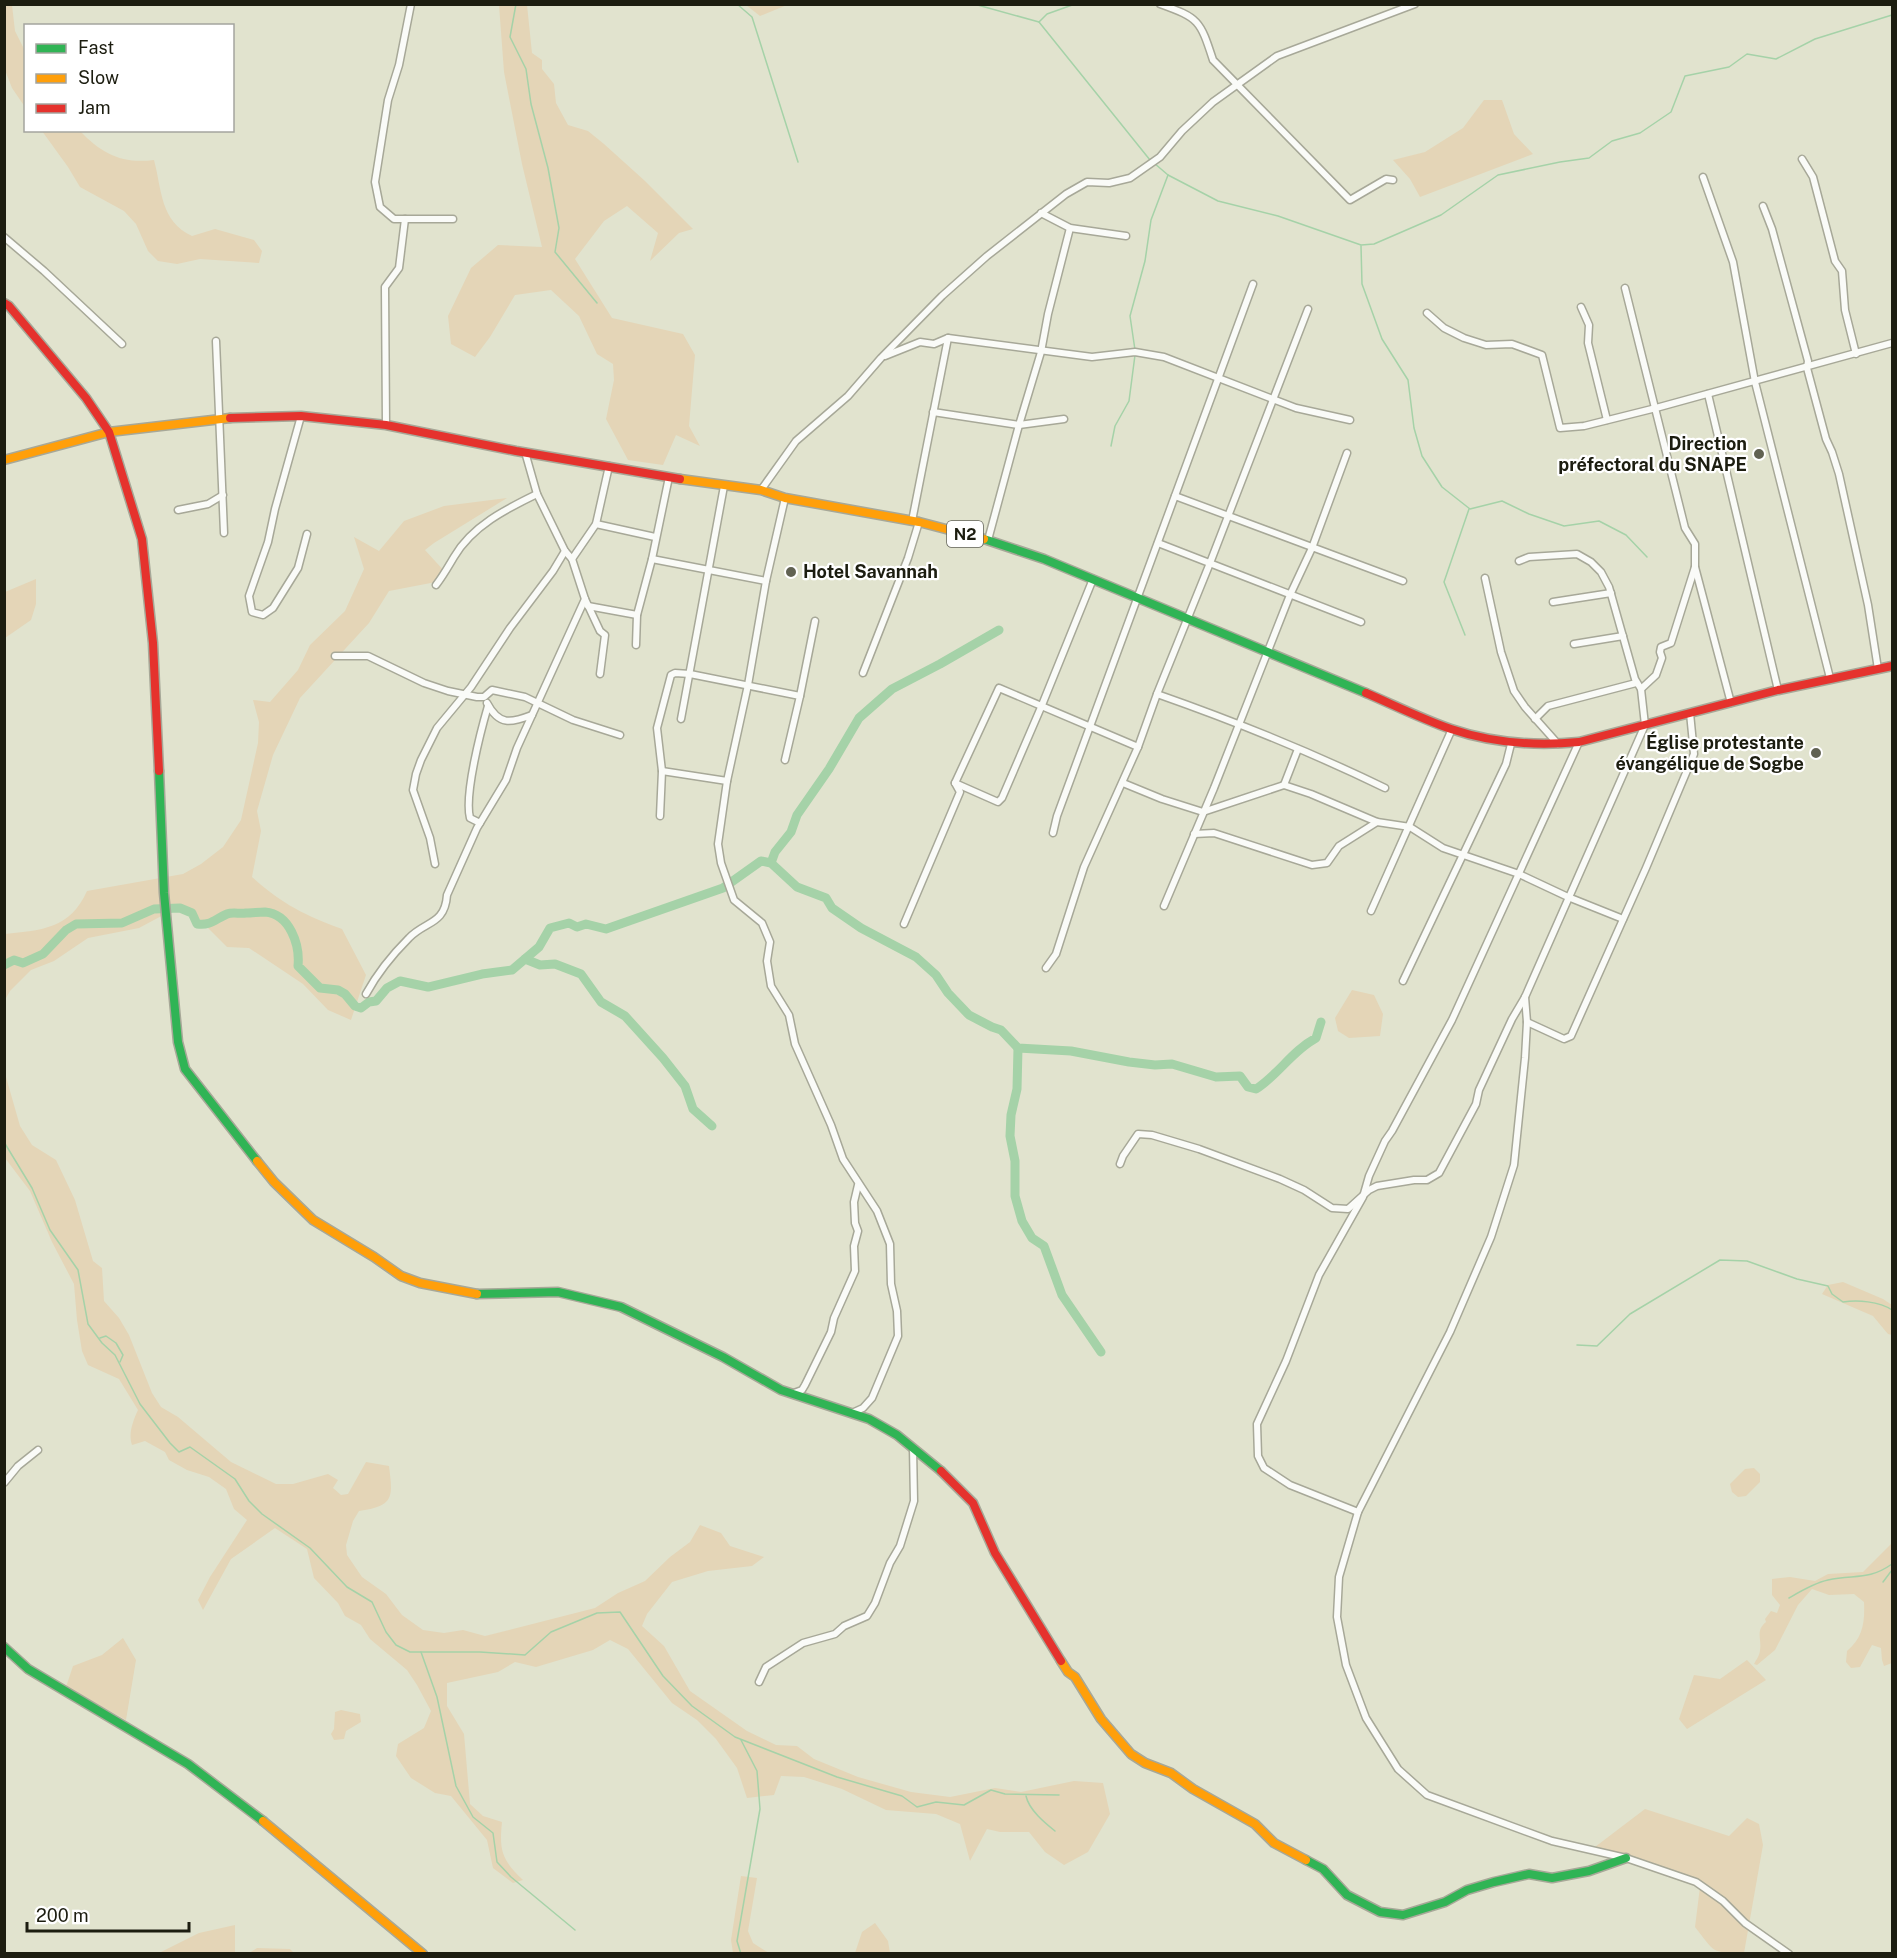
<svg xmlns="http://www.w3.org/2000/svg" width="1897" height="1958" viewBox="0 0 1897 1958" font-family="'Public Sans',sans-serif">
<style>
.green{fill:#e4d5b7}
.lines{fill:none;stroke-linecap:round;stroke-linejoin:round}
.stream{stroke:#a5d2a8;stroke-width:1.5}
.river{stroke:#a5d2a8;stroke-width:9}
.street-casing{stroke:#a7a898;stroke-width:9}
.fast-casing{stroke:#a7a898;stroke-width:11}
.slow-casing{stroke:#a7a898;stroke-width:11}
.jam-casing{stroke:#a7a898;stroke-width:11}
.street{stroke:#fafbf8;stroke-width:6}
.fast{stroke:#30b455;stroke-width:8}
.slow{stroke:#ff9f0a;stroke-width:8}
.jam{stroke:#e5322d;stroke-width:8}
.poi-dot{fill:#616252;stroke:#fff;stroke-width:2}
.labels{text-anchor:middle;stroke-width:4.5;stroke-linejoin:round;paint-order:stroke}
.shield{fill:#fff;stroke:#606158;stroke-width:1.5}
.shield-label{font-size:16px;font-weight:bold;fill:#1c1d10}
.poi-label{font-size:18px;font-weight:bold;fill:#1c1d10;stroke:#fff;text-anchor:end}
</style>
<rect width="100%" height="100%" fill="#e1e3ce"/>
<g class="green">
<path d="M4,5H12L15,31L25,51V107L12,88L5,70Z"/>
<path d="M499,5H527L532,53L542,60V69L554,84L556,103L568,125L588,131L604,144L645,181L693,229L679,233L650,261L658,233L627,206L604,221L575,259L612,318L683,334L695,355L689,426L700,446L676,435L663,465L628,460L606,419L614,380L613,364L597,354L579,316L551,290L515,295L490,337L475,357L451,344L448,316L471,268L498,245L542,247L522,164L504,72Z"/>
<path d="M746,5H787L760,16Z"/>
<path d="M1484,100H1502L1514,134L1533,154L1420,197L1410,179L1393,160L1425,152L1463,128Z"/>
<path d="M42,131H80C102,154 122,164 154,160C162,190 160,221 192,236L215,229L254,240L262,251L259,263L200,259L177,264L158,261L148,251L136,224L124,211L80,187L68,167Z"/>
<path d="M507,498L434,543L425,550L446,573L436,582L389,591L369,623L300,698L273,755L257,811L261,831L252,877C282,904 304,915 342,929L366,975L351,1020L328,1010L303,984L249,948L227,947L197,917L182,905L139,928L88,938L54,961L31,970L10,991L5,1000V934C42,930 70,929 87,891L183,874L201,864L223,847L241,820L258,743L259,722L253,700L270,702L298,670L310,645L345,611L364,569L354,537L379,551L404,521L444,506Z"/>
<path d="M36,579V604L31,620L5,638V592Z"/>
<path d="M1352,990L1374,995L1383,1014L1380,1036L1349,1038L1338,1031L1335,1018Z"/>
<path d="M4,1070L20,1126L32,1145L56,1160L75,1200L93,1261L102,1268L104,1301L119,1318L129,1335L152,1393L161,1407L178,1417L231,1462L276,1484H293L328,1474L338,1480L333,1488L341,1495L348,1494L366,1462L389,1466C393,1498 394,1506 359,1511L353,1521L346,1545L347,1555L362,1577L386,1594L402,1615L423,1630L444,1633L463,1630L485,1636L595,1608L618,1593L645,1581L670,1557L690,1542L700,1525L721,1533L730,1546L764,1557L752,1566L708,1571L672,1582L647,1614L642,1626L664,1646L690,1691L747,1731L776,1745L797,1746L814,1759L858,1777L911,1792L950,1797L995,1788L1021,1792L1074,1781L1103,1783L1110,1814L1088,1852L1064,1865L1045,1852L1029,1832H1000L987,1829L970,1861L960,1824L936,1814L886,1810L842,1789L804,1777L781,1776L774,1795L747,1798L737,1768L716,1739L697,1720L672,1703L628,1649L610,1640L593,1650L536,1667L515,1662L498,1672L447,1683V1706L464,1734L470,1804L483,1816L502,1822C499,1851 502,1860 523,1880L513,1883L493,1868L487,1840L451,1796L435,1793L411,1778L396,1756L398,1744L424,1728L431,1711L417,1685L407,1670L370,1639L361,1625L345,1616L338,1603L314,1578L307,1549L275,1528L231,1559L203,1610L198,1600L210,1577L247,1520L234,1509L226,1489L209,1477L187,1470L169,1460L165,1452L145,1441L132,1445C128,1434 133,1421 138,1410L119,1379L88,1365L82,1351L77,1320L74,1284L52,1242L30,1191L5,1158Z"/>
<path d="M1843,1282L1883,1299L1892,1305V1335L1888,1334L1873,1316L1822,1294L1828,1285Z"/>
<path d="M1754,1468L1760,1474V1482L1746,1496L1738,1497L1732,1492L1730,1484L1745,1469Z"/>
<path d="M1892,1543V1663L1884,1666L1882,1660L1881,1648L1872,1645L1860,1667L1851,1668L1846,1662L1847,1651C1863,1638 1865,1622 1864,1602L1854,1594L1829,1595L1812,1589L1798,1605L1775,1650L1757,1665L1754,1664C1756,1660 1760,1655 1760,1650C1762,1639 1755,1631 1766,1622L1765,1619L1771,1611L1777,1613L1780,1605L1772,1595V1579L1790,1577L1815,1581L1828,1574L1863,1572Z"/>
<path d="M123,1638L136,1660L126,1720L66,1687L73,1666L102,1655Z"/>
<path d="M1747,1660L1766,1680L1687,1729L1679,1719L1694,1675L1720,1679Z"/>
<path d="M341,1710L360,1714L361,1722L346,1731L344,1739L334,1740L331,1734L334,1729L335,1712Z"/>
<path d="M1645,1809L1729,1836L1747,1818L1759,1824L1763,1845L1744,1953C1710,1953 1715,1952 1695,1927L1700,1887L1591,1850Z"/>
<path d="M741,1876L757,1878L748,1931L753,1943L769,1953H733L731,1940Z"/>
<path d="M875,1923L888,1941L890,1953H855L862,1932Z"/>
<path d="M235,1925V1953H159L199,1933Z"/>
<path d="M257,1948L290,1949L294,1953H249Z"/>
</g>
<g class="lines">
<g class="stream">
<path d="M516,4L510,37L526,69L531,104L548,168L559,228L555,252L597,303"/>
<path d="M737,4L752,17L798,162"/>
<path d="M974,4L1039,22L1150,160"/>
<path d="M1039,22L1047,14L1075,4"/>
<path d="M1154,163L1168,175L1218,201L1278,216L1361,245L1374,244L1441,215L1498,175L1560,162L1589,158L1612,141L1640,133L1671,112L1685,76L1729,67L1747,54L1776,59L1815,39L1892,15"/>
<path d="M1361,246L1362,284L1382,339L1408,380L1414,428L1422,456L1442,487L1470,509L1502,501L1529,514L1564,526L1599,521L1626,535L1647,557"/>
<path d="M1135,350L1130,316L1145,261L1151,220L1168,175"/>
<path d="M1111,446L1115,426L1129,401L1135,355"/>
<path d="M1465,635L1444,582L1469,509"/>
<path d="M4,1142L32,1188L50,1230L78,1270L88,1324L102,1343L115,1355L140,1404L170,1443L179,1452L190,1447L235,1479L249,1501L262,1514L310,1548L347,1587L372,1602L386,1632L396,1645L410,1652H480L525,1655L551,1632L597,1613L620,1612L663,1676L692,1706L735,1737L837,1777L902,1796L917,1807L936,1802L964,1805L991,1790L1005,1794L1059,1795"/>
<path d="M100,1338L106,1336L116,1343L123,1355L120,1362"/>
<path d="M1577,1345L1597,1346L1630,1314L1720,1260L1747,1261L1797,1279L1828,1286L1832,1294L1843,1302C1857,1300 1879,1301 1892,1310"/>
<path d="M1883,1582L1892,1570"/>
<path d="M1789,1598C1801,1591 1814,1583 1828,1580C1854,1574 1868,1581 1892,1564"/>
<path d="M421,1652L437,1697L456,1786L473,1817L493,1833L497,1862L511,1877L575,1930"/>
<path d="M1026,1796C1029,1810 1045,1823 1055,1831"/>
<path d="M741,1954L737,1941L760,1809L757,1771L741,1740"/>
</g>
<g class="river">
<path d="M771,863L775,852L791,832L797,815L829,769L859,718L892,689L940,664L999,630"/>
<path d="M525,959L540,965L555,964L581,974L601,1002L625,1016L663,1058L685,1086L693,1109L712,1126"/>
<path d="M4,965L14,960L23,963L43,954L66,930L76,924L122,923L154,909L180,908L192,913L197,924C211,926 215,919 227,914C232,912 240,914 246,913C252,913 259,912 265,912C290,914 300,945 298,966L320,988L338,990L345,994L355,1006L361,1008L369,1002L376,1001L387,988L400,981L428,987L482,974L512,970L539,947L550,928L569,923L577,927L586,924L606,929L723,888L761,861L771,863L797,887L826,898L832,908L861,928L916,957L936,975L948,993L969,1015L992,1027L1001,1030L1018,1048L1071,1051L1129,1062L1155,1065L1172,1064L1216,1077L1240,1076L1248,1087L1256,1089C1278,1075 1292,1051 1316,1038L1321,1022"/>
<path d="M1018,1048L1017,1089L1011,1115L1010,1136L1015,1161V1196L1022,1221L1032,1238L1044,1246L1062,1295L1101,1352"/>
</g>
<g class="street-casing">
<g id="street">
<path d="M411,4L399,65L388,100L375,182L380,207L394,219H453"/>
<path d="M1160,4C1199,18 1200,20 1213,60L1350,200L1386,179L1393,180"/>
<path d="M1802,159L1813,177L1835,261L1842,271L1845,310L1856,354"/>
<path d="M1703,177L1733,262L1755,382L1830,678"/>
<path d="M1763,206L1772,229L1808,361L1807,368L1826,439L1832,452L1839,474L1868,605L1878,669"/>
<path d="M1041,213L1070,228L1126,236"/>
<path d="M4,237L44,271L122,344"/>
<path d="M1625,288L1685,528L1695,544V567L1731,703"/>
<path d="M1581,307L1589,325L1588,343L1607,420"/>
<path d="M1427,313L1444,328L1464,338L1486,345L1512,344L1542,355L1560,428L1584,426L1656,408L1892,343"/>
<path d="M216,341L224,533"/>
<path d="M885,356L920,342L934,344L948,338L1092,357L1135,352L1164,357L1296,408L1350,420"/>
<path d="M1708,394L1778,690"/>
<path d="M933,412L1019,425L1064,419"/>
<path d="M301,416L275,509L268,542L249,596L252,612L263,615L273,608L298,568L307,534"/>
<path d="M386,425L385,287L399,268L405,219"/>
<path d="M525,452L537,494L565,551L572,559L585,599L600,631L605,635L600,674"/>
<path d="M761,490L796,441L848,396L881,358L942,296L987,256L1066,194L1087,182L1109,183L1130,178L1160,157L1182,131L1213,102L1277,56L1415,4"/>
<path d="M1175,496L1403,581"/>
<path d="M785,498L766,581L748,685L727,781L718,844L721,863L734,900L762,923L770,942L767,961L771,986L789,1015L795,1044L831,1125L843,1159L877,1211L890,1244L891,1284L897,1311L898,1336L872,1398L863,1408L852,1413"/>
<path d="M178,510L208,504L223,495"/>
<path d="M912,521L948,338"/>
<path d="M596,524L655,537"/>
<path d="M988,540L1019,425L1041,352L1048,314L1070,228"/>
<path d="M1158,543L1361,622"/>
<path d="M572,559L596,524L609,466"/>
<path d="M652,559L766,581"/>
<path d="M1485,578L1501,652L1514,691L1525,707L1558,744"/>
<path d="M436,585C443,576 448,567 454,557C472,526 506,509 537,494"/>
<path d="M1553,602L1611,593"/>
<path d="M588,606L637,615"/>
<path d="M1574,644L1623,636"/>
<path d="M636,645L637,615L652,559L669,477"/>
<path d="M335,656H368L424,683L448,691L477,697H484L492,690L525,697L573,720L620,735"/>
<path d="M863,673L908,558L919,522"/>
<path d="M1641,689L1656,675L1662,658L1660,652L1661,647L1671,643L1695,567"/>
<path d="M1157,694C1234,721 1311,752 1385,788"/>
<path d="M800,696L815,621"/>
<path d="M487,703C499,726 511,723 532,715"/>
<path d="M681,719L724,486"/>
<path d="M1535,719L1548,706L1636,683"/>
<path d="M662,771L727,781"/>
<path d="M955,783L998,802L1002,798L1042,705L1093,579"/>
<path d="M1123,783L1162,799L1203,812L1284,785L1311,794L1377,822L1410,827L1443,848L1519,874L1568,897L1623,919"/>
<path d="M1284,785L1298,749"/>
<path d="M660,816L662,771L657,728L671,675L675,673L690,674L800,696L785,760"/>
<path d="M480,823L470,818C464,795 481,730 488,706"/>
<path d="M1053,833L1057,816L1253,284"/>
<path d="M1194,834L1214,833L1312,865L1327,863L1339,846L1377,822"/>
<path d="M435,864L430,838L413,790L416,774L421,760L437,728L471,687L510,628L553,571L565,551"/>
<path d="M1164,906L1214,788L1290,595L1312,548L1347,453"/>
<path d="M1371,911L1452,729"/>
<path d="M904,924L960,792L955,783L999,688L1138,747"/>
<path d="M1046,968L1056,954L1084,867L1138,747L1157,694L1210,563L1308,309"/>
<path d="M1403,981L1506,764L1511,744"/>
<path d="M366,994C378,972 391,956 409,938C425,921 445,925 447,895L477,828L506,780L517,748L585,599"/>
<path d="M1525,997L1527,1022L1525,1058L1514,1165L1491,1237L1450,1332L1358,1512L1339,1577L1337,1617L1346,1665L1366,1718L1398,1769L1427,1795L1552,1841L1626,1858L1696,1882L1723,1901L1745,1923L1789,1954"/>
<path d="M1527,1022L1564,1039L1571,1036L1646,868L1694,754L1690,713"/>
<path d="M1120,1164L1123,1156L1138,1134L1152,1135L1199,1149L1280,1179L1304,1190L1332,1208L1348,1209L1369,1190L1377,1186L1414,1180H1427L1439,1173L1476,1104L1479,1090L1512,1019L1525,997L1645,725L1641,689L1635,679L1609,587L1601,572L1591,562L1577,554L1529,557L1519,561"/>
<path d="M794,1393L802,1390L805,1385L831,1332L834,1318L855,1271L854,1246L858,1231L855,1223L854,1202L858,1185"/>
<path d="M4,1483L18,1466L38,1450"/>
<path d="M1358,1512L1290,1485L1264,1468L1258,1456L1257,1424L1286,1361L1319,1275L1363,1197L1369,1176L1385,1141L1392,1131L1452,1020L1579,742"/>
<path d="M759,1682L766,1667L803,1643L835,1634L844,1626L867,1616L875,1603L890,1563L900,1546L914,1501L913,1448"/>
</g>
</g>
<g class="fast-casing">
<g id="fast">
<path d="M984,539L1044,559L1366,693"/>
<path d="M159,771L164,893L178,1042L185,1069L257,1161"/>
<path d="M477,1294L558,1292L621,1307L723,1357L781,1390L869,1419L897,1435L941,1471"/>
<path d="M4,1647L28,1669L188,1764L263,1821"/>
<path d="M1306,1860L1323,1869L1347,1895L1380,1912L1403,1915L1445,1902L1467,1890L1494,1882L1529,1874L1552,1878L1589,1871L1626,1858"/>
</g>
</g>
<g class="slow-casing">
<g id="slow">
<path d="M4,460L109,432L230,418"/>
<path d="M680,479L761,490L785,498L919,522L984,539"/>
<path d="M257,1161L274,1182L313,1220L374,1257L401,1276L420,1283L477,1294"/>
<path d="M1061,1661L1068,1672L1075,1677L1101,1719L1131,1754L1145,1763L1171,1773L1193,1789L1255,1824L1274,1843L1306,1860"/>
<path d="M263,1821L423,1954"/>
</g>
</g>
<g class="jam-casing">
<g id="jam">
<path d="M4,303L9,306L86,398L109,432L142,539L153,643L159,771"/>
<path d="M230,418L301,416L386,425L516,451L680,479"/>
<path d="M1366,693C1394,705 1422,719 1451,729C1492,743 1537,746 1579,742L1778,690L1892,666"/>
<path d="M941,1471L973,1503L995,1553L1061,1661"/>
</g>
</g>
<use href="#street" class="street"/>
<use href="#fast" class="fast"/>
<use href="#slow" class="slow"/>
<use href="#jam" class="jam"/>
</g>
<g class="poi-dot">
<circle cx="1759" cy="454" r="6"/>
<circle cx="791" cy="572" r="6"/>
<circle cx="1816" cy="753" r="6"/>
</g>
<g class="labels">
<rect class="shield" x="947" y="521" width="36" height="26" rx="4.5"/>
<g class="shield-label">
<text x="965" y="540">N2</text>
</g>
<g class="poi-label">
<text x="1747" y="450">Direction<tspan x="1747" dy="21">préfectoral du SNAPE</tspan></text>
<text x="803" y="578" text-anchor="start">Hotel Savannah</text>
<text x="1804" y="749">Église protestante<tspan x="1804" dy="21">évangélique de Sogbe</tspan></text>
</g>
</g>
<rect width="1897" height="1958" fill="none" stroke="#1c1d10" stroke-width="12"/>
<rect x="24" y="24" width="210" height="108" fill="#ffffff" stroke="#a4a59f" stroke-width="1.5"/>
<rect x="36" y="44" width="30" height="9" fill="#30b455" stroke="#a4a59f" stroke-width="1.5"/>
<text x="78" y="54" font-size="18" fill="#1c1d10">Fast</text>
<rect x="36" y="74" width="30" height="9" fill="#ff9f0a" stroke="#a4a59f" stroke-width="1.5"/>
<text x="78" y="84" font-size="18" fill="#1c1d10">Slow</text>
<rect x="36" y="104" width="30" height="9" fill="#e5322d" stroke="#a4a59f" stroke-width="1.5"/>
<text x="78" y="114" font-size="18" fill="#1c1d10">Jam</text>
<path d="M27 1922v9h162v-9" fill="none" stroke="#1c1d10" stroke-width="3"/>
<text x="36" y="1922" font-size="18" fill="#1c1d10" stroke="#ffffff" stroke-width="4.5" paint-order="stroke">200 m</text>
</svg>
